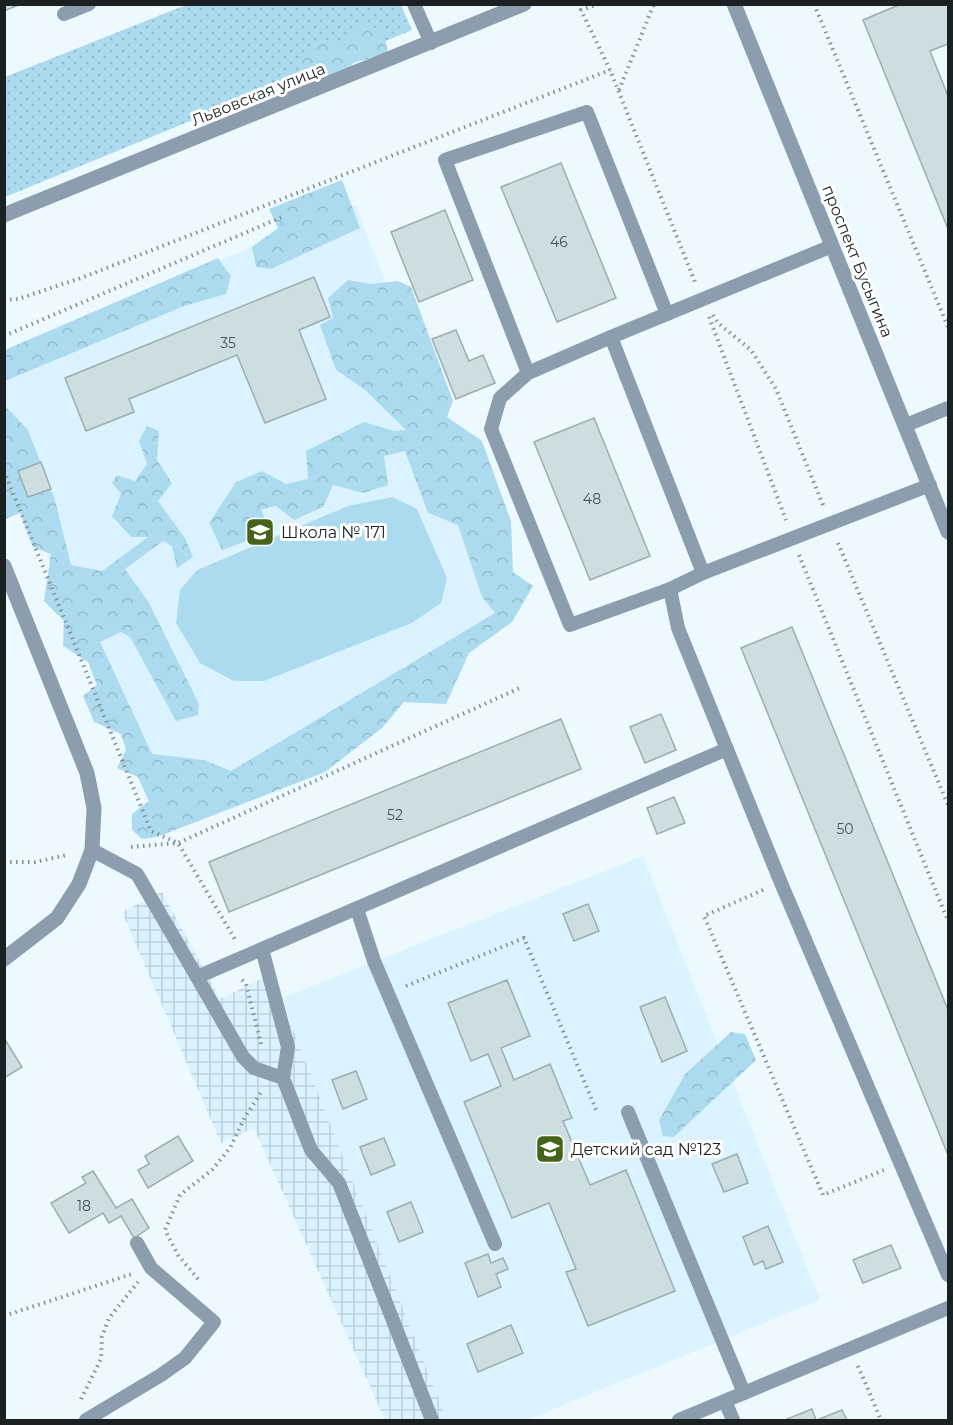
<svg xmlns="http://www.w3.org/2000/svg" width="953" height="1425" viewBox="0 0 953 1425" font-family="Montserrat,sans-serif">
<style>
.built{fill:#dbf3fe}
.industrial{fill:url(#industrial-grid)}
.grass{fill:url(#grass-dots)}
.forest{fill:url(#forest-crowns)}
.pitch{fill:#acdbef}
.building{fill:#cddee1;stroke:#9cadaf;stroke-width:1.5}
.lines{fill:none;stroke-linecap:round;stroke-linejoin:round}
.path{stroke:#858e92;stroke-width:4;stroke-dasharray:1.5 4.5;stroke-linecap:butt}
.service{stroke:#8c9dad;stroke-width:14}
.minor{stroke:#8c9dad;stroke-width:15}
.tertiary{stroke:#8c9dad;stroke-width:15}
.labels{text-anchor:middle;stroke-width:6;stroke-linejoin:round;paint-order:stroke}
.number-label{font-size:14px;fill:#485052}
.street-label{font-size:16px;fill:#1b2123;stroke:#fff}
.poi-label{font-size:16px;fill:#1b2123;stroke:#fff;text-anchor:start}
</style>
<defs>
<pattern id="industrial-grid" width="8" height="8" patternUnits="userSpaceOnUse" patternTransform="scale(1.5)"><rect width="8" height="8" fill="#dbf3fe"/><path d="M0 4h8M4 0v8" fill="none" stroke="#bbd0d9"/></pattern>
<pattern id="grass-dots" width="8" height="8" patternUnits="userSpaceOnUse" patternTransform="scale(1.5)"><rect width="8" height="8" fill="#acdbef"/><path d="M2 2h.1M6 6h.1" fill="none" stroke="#93bccd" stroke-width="1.8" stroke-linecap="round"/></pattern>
<pattern id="forest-crowns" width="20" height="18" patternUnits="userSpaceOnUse" patternTransform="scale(1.5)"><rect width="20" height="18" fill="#acdbef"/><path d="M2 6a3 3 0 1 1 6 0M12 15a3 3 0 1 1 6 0" fill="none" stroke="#93bccd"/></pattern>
</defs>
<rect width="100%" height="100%" fill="#ecf9ff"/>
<g class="built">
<path d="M355,204L513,610L158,826L5,454L4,350Z"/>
<path d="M643,856L820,1300L527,1420H447L281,998Z"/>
</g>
<path class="industrial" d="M162,892L220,999L271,974L447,1420H385L254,1128L221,1143L122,912Z"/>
<path class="grass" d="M186,5H401L412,30L5,197V77Z"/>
<g class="forest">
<path d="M366,24L384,34L388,53L353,63L343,83L314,82L300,65L316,41L346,44L353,25Z"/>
<path d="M342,180L360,228L271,269L256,267L252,247L278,228L269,209Z"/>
<path d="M218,258L231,276L226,294L184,306L5,381V350Z"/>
<path d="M348,280L372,284L398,281L411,287L453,401L447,417L482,441L511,521L513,572L533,586L512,622L469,653L446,704L404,702L382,728L325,772L157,837L142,839L132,830V814L149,801L138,777L117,768L126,750L121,734L94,722L83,696L97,685L88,662L63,646L64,621L44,601L51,554L33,547L20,513L5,519L4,405L28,430L55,500L71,565L102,571L148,537H131L112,516L121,494L112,483L117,475L135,481L147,464L139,441L147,426L159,431L157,460L172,483L158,501L185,538L193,557L177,568L172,546L163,541L125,569L149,603L199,704L198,715L176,721L130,637L121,632L100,642L152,754L204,760L231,771L495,613L482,597L458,525L428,513L405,451L384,456L388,485L363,493L333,485L323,507L294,520L276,506L261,509L270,532L222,550L209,523L236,482L262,471L286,484L308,479L306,451L364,422L394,431L406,430L364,389L336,370L320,325L333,318L328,298Z"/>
<path d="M731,1032L745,1034L756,1060L674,1137L663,1136L659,1120L685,1074Z"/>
</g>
<path class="pitch" d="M392,497L417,509L447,578L441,603L412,623L264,681H234L200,663L176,623L180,590L197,570L348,506Z"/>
<g class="building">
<path d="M4,4H21L4,11Z"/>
<path d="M901,4H948V44L930,51L948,96V229L863,20Z"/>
<path d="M561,163L616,298L557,322L501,187Z"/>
<path d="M445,210L473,280L419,302L391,232Z"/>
<path d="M314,277L330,317L299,330L326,399L265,423L237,355L129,399L134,412L86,431L65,378Z"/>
<path d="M456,330L469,361L483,355L495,383L456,399L432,339Z"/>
<path d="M594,418L650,556L590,580L534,442Z"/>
<path d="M41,462L51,489L28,497L18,471Z"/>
<path d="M792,627L948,1010V1155L741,648Z"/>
<path d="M661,714L676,750L645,763L630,727Z"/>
<path d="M561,719L581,769L229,912L209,862Z"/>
<path d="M674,797L685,823L657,834L647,808Z"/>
<path d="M588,904L599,931L574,941L563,914Z"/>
<path d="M507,980L530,1036L501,1048L514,1080L550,1064L572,1118L563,1121L590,1185L626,1170L675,1291L588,1326L566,1272L576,1269L549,1203L512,1218L464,1102L501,1086L488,1054L471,1061L448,1003Z"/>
<path d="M665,997L687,1051L662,1062L640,1007Z"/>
<path d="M4,1038L22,1067L4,1078Z"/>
<path d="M356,1071L367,1099L343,1109L332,1080Z"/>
<path d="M178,1136L193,1161L148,1188L138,1170L149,1164L145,1156Z"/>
<path d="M384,1138L395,1165L371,1175L360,1147Z"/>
<path d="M737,1154L748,1183L724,1192L712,1164Z"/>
<path d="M93,1171L116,1208L132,1199L149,1228L134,1238L121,1216L109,1223L103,1213L69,1233L51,1203L86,1183L82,1177Z"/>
<path d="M411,1202L423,1232L399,1242L387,1212Z"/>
<path d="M768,1226L783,1262L766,1269L763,1261L754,1265L743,1237Z"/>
<path d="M891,1245L901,1268L863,1283L853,1260Z"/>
<path d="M488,1254L491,1263L503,1258L508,1269L496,1274L501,1287L478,1297L465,1263Z"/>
<path d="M511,1325L523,1353L478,1372L467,1344Z"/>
<path d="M812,1409L816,1420H788L787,1419Z"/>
<path d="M842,1410L847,1420H817Z"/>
</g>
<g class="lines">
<g class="path">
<path d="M599,4L581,10L610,70L695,282"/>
<path d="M814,4L948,327"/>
<path d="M619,90L654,4"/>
<path d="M4,300L18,299L81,278L610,70"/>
<path d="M713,315L718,323L751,350L776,389L823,505"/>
<path d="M709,317L786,520"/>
<path d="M4,336L282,217"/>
<path d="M4,471L151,831L178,843L236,941"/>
<path d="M838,543L948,805"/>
<path d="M799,555L948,921"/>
<path d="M131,847L178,843L522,687"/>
<path d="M4,862H35L67,855"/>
<path d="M763,890L704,916L823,1195L884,1170"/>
<path d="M242,980L246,984L261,1044"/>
<path d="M406,986L524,938L597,1112"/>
<path d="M198,1279L178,1255L165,1230L180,1195L212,1170L230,1148L245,1117L262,1091"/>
<path d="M4,1316L132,1274"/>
<path d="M858,1366L881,1420"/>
<path d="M81,1399L101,1359L102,1337L109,1318L138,1282"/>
</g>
<g class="service">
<path d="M414,4L431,43"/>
<path d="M64,14L89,4"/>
<path d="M611,337L703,573"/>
<path d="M528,373L445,160L587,112L667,314"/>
<path d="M906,425L948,408"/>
<path d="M930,485L703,573L670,589L678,628L781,883L948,1275"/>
<path d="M670,589L570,625L491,429L500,398L528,373L611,337L832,246"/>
<path d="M92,850L137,874L197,977L727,749"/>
<path d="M357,909L374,961L495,1244"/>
<path d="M262,949L288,1047L283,1078L311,1150L339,1183L432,1420"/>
<path d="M197,977L243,1057L254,1068L283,1078"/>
<path d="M628,1112L744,1393"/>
<path d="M725,1401L733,1420"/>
<path d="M86,1420L161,1375L185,1358L214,1322L151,1268L137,1243"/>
<path d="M679,1420L948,1308"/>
</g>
<path class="minor" d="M734,4L948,532"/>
<g class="tertiary">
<path d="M4,215L524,4"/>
<path d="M4,566L87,773L94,808L92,850L79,884L57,918L4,959"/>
</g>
</g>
<defs>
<g id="school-square" transform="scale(1.5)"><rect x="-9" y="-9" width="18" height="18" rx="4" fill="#456419" stroke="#fff"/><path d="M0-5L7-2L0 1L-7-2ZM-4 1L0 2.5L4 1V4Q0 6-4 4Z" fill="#fff"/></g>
</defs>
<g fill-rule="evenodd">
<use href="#school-square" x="260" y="532"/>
<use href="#school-square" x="550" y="1149"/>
</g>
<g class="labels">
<g class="number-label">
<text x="559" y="247">46</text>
<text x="228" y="348">35</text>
<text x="592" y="504">48</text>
<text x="395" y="820">52</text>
<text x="845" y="834">50</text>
<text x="84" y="1211">18</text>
</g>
<g class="street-label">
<text transform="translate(258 94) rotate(-22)" y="6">Львовская улица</text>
<text transform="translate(858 261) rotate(68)" y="6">проспект Бусыгина</text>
</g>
<g class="poi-label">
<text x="281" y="538">Школа № 171</text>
<text x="571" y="1155">Детский сад №123</text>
</g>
</g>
<rect width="953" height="1425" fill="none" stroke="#1b2123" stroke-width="12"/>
</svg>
